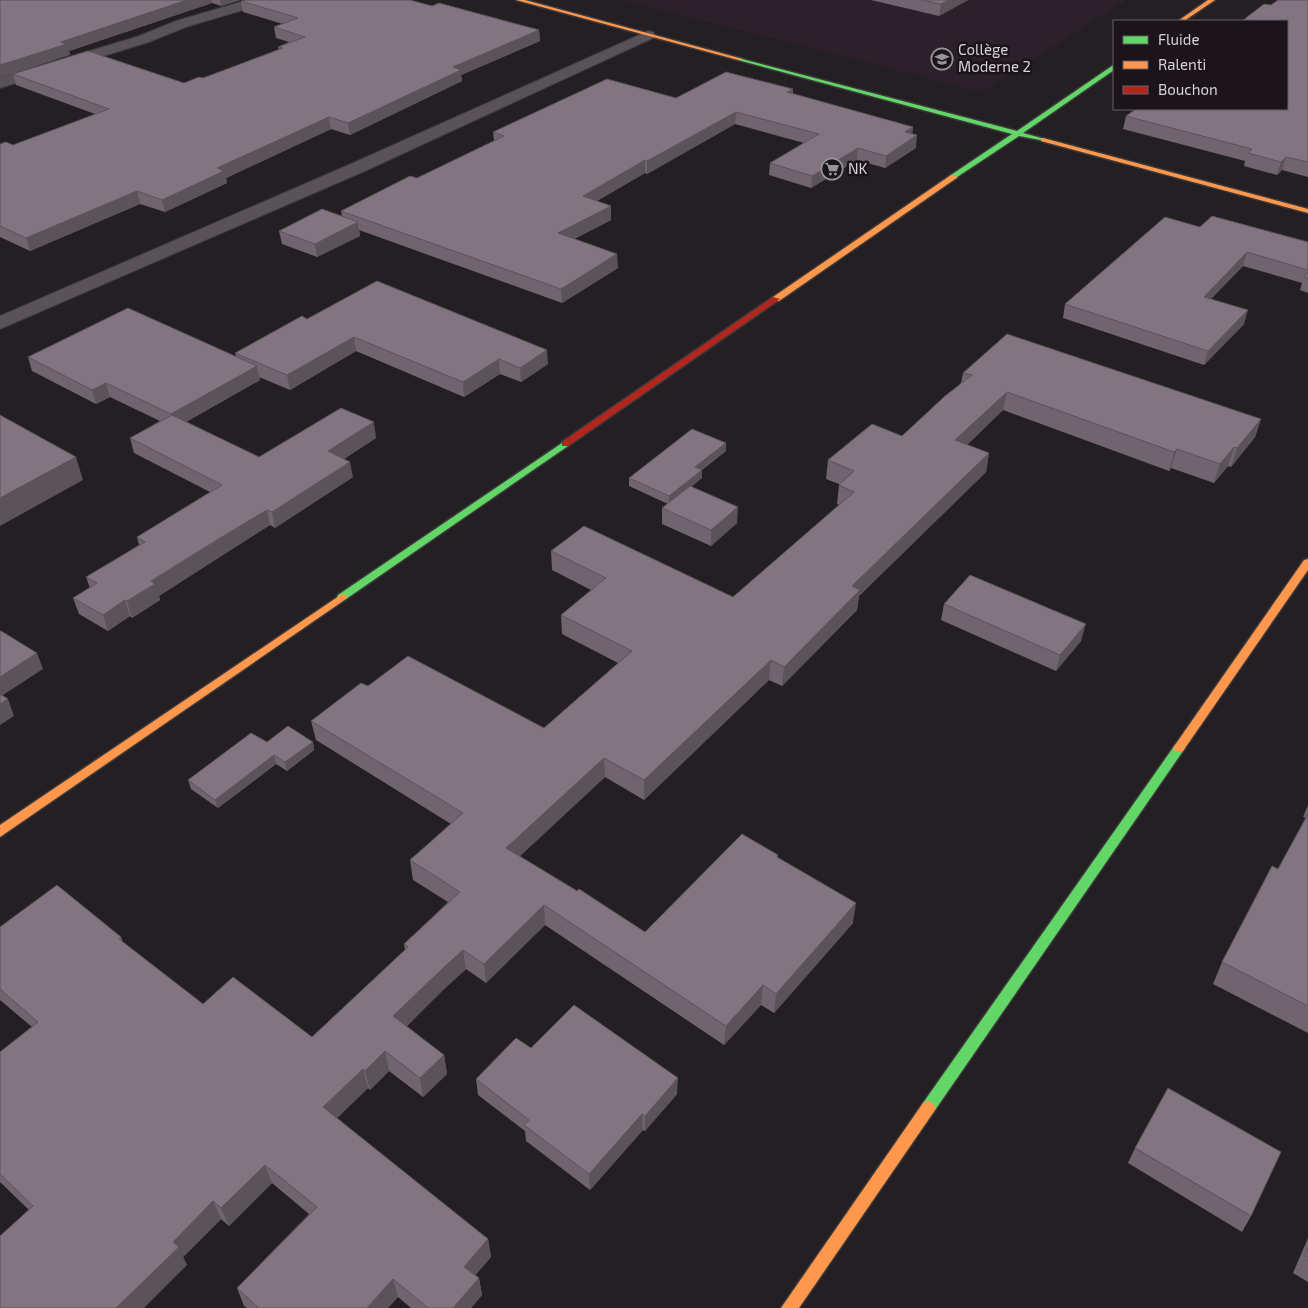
<svg xmlns="http://www.w3.org/2000/svg" width="1308" height="1308" viewBox="0 0 1308 1308" font-family="'Exo 2',sans-serif">
<style>
.built{fill:#2c202a}
.lines{fill:none;stroke-linecap:round;stroke-linejoin:round}
.street-casing{stroke:#3b393b;stroke-width:2}
.fast-casing{stroke:#3b393b;stroke-width:3}
.slow-casing{stroke:#3b393b;stroke-width:3}
.jam-casing{stroke:#3b393b;stroke-width:3}
.street{fill:#5a5259;fill-rule:evenodd}
.fast{fill:#63d668;fill-rule:evenodd}
.slow{fill:#ff974d;fill-rule:evenodd}
.jam{fill:#b3261e;fill-rule:evenodd}
.wall{fill:#70656f}
.shaded-wall{fill:#5b525a}
.building{fill:#827581;stroke:#5b525a}
.labels{text-anchor:middle;stroke-width:5;stroke-linejoin:round;paint-order:stroke}
.far-poi-label{font-size:15px;fill:#d7d2d7;stroke:#1b141b;text-anchor:start}
</style>
<rect width="100%" height="100%" fill="#231f23"/>
<path class="built" d="M622,0H1127L981,92Z"/>
<g class="lines">
<g class="street-casing">
<g id="street">
<path d="M247,0H269L267,3L186,27L149,42L0,88V78L139,36L176,21Z"/>
<path d="M648,31L653,32L655,35L653,38L365,171L0,329V316L353,163Z"/>
</g>
</g>
<g class="fast-casing">
<g id="fast">
<path d="M738,58L1017,131L1112,66L1114,65V70L1023,133L1045,139V141L1019,136L954,179H951V175L1012,134L738,60Z"/>
<path d="M565,441L568,442V446L346,599H338L337,597L338,595Z"/>
<path d="M1179,744L1183,745L1185,748L1183,751L933,1113L928,1115L923,1113L920,1108L923,1103L1175,745Z"/>
</g>
</g>
<g class="slow-casing">
<g id="slow">
<path d="M516,0H525L743,59L738,60Z"/>
<path d="M1208,0H1215L1184,21H1178Z"/>
<path d="M1043,138L1308,209V213L1041,141V139Z"/>
<path d="M951,175L958,177L779,301H773V297Z"/>
<path d="M1308,559V570L1183,751H1175L1173,748L1175,745L1304,560Z"/>
<path d="M342,594L346,595L347,597L346,599L0,837V825Z"/>
<path d="M928,1101L933,1103L936,1108L933,1113L799,1308H781L923,1103Z"/>
</g>
</g>
<g class="jam-casing">
<path id="jam" d="M773,297L780,299L568,446H562V442Z"/>
</g>
<use href="#street" class="street"/>
<use href="#fast" class="fast"/>
<use href="#slow" class="slow"/>
<use href="#jam" class="jam"/>
</g>
<g class="wall">
<path d="M0,0H240L221,6L212,3L69,51L70,55Z"/>
<path d="M871,0H968L939,16Z"/>
<path d="M1308,0V177L1282,170L1277,175L1244,166L1245,161L1123,129L1126,116L1287,109L1271,5Z"/>
<path d="M241,1L432,6L539,30L540,41L461,75L462,81L350,135L331,129L226,178L227,183L165,212L140,204L30,251L0,237V144L13,145L95,114L16,85L13,74L184,83L203,78L279,50L278,47L289,42L276,38L274,27L283,24L243,12Z"/>
<path d="M793,89V94L913,127L912,134L916,148L885,168L857,160L811,188L769,175L770,163L804,143L735,124L647,174L645,173L597,201L611,206V220L574,239L618,268L562,303L359,230L360,236L317,257L282,244L279,231L342,216L341,211L417,178L494,141L493,132L676,98Z"/>
<path d="M1200,227L1308,242V293L1300,290L1302,283L1243,266L1211,299L1244,324L1204,365L1063,318L1065,304Z"/>
<path d="M307,319L548,364L521,382L500,374L464,397L356,351L290,390L259,377L260,380L186,422L259,457L376,438L344,459L353,477L275,528L270,525L224,554L159,596L160,600L132,618L130,616L108,631L79,614L73,598L90,588L86,577L139,545L137,537L210,492L134,453L130,438L160,421L110,397L96,404L32,371L28,357L236,356L235,353Z"/>
<path d="M963,373L1261,419L1255,437L1231,467L1228,466L1214,483L1171,468L1169,471L1003,410L967,445L989,453L986,472L859,596L857,610L782,686L769,680L644,800L605,777L520,856L645,932L778,858L853,923L774,1013L761,1005L724,1045L545,925L486,983L466,969L444,989L407,1026L444,1055L447,1074L423,1097L389,1071L370,1090L368,1088L337,1118L488,1239L491,1257L475,1275L479,1278L482,1295L471,1308H411L398,1297L388,1308H247L244,1306L237,1288L309,1214L272,1183L229,1226L221,1219L183,1257L187,1265L29,1210L0,1182V1052L32,1027L0,1000V927L121,937L123,942L203,1004L312,1037L405,950L404,944L448,902L413,880L410,860L451,824L316,740L311,721L368,686L544,728L618,663L562,634L561,615L591,590L552,570L551,551L733,597L839,505L837,504L839,485V484L826,479L828,460L902,436L961,383Z"/>
<path d="M726,451L702,470V478L691,487L737,523L711,546L662,524V508L668,504L629,486V478Z"/>
<path d="M944,604L1081,641L1056,671L941,620Z"/>
<path d="M267,742H313L314,750L287,771L276,764L218,808L191,789L188,780Z"/>
<path d="M1308,805V1033L1213,984L1222,962L1278,869L1306,818L1303,817Z"/>
<path d="M531,1048L677,1094L645,1131L643,1130L590,1190L526,1141L525,1131L478,1095L476,1079Z"/>
<path d="M1135,1148L1251,1216L1242,1232L1128,1163Z"/>
<path d="M1308,1238V1282L1293,1273Z"/>
</g>
<g class="shaded-wall">
<path d="M187,0H212V3L69,51L70,55L0,78V65L61,42Z"/>
<path d="M220,0H240L221,6Z"/>
<path d="M949,0H968L939,16L941,4Z"/>
<path d="M539,30L540,41L461,75L462,81L350,135L348,123L453,67Z"/>
<path d="M793,89L792,101L787,92Z"/>
<path d="M736,112L735,124L647,174V161Z"/>
<path d="M329,117L331,129L226,178L227,183L165,212L162,200L217,168Z"/>
<path d="M913,127L911,139L917,135L916,148L885,168L886,156L905,132Z"/>
<path d="M858,148L857,160L811,188L812,176Z"/>
<path d="M1286,157L1282,170L1277,175L1281,162Z"/>
<path d="M645,160V173L583,209V196Z"/>
<path d="M137,191L140,204L30,251L26,238Z"/>
<path d="M611,206V220L559,247L558,233Z"/>
<path d="M358,222L360,236L317,257L315,244Z"/>
<path d="M1247,252L1243,266L1200,310L1204,297Z"/>
<path d="M617,254L618,268L562,303L561,289Z"/>
<path d="M1248,310L1244,324L1204,365L1208,351Z"/>
<path d="M354,337L356,351L290,390L287,375Z"/>
<path d="M547,350L548,364L521,382L520,368Z"/>
<path d="M499,359L500,374L464,397L463,382Z"/>
<path d="M257,366L260,380L174,428L171,414Z"/>
<path d="M106,383L110,397L96,404L92,390Z"/>
<path d="M1007,392L1003,410L952,459L955,440Z"/>
<path d="M1261,419L1255,437L1231,467L1237,448Z"/>
<path d="M374,422L376,438L331,467L328,451Z"/>
<path d="M726,443V451L695,475V467Z"/>
<path d="M1234,447L1228,466L1214,483L1220,464Z"/>
<path d="M1177,449L1171,468L1169,471L1174,452Z"/>
<path d="M989,453L986,472L859,596L857,610L782,686L784,667L852,586Z"/>
<path d="M76,457L83,480L0,526V498Z"/>
<path d="M350,462L353,477L275,528L272,512Z"/>
<path d="M702,470V478L669,504V496Z"/>
<path d="M738,507L737,523L711,546V530Z"/>
<path d="M267,510L270,525L159,596L160,600L132,618L127,601L151,581Z"/>
<path d="M125,600L130,616L108,631L103,615Z"/>
<path d="M1086,624L1081,641L1056,671L1060,655Z"/>
<path d="M37,653L43,669L0,697V677Z"/>
<path d="M771,660L769,680L644,800V780Z"/>
<path d="M8,699L14,716L0,725V704Z"/>
<path d="M313,742L314,750L287,771L285,762Z"/>
<path d="M274,755L276,764L218,808L215,800Z"/>
<path d="M604,758L605,777L508,867L506,848Z"/>
<path d="M856,903L853,923L774,1013L776,994Z"/>
<path d="M544,905L545,925L486,983L484,964Z"/>
<path d="M463,950L466,969L444,989L397,1035L393,1016L441,970Z"/>
<path d="M763,985L761,1005L724,1045L726,1026Z"/>
<path d="M385,1051L389,1071L370,1090L365,1071Z"/>
<path d="M444,1055L447,1074L423,1097L420,1078Z"/>
<path d="M363,1069L368,1088L329,1126L323,1107Z"/>
<path d="M678,1078L677,1094L645,1131V1116Z"/>
<path d="M642,1114L643,1130L590,1190L589,1174Z"/>
<path d="M265,1165L272,1183L229,1226L221,1208Z"/>
<path d="M213,1201L221,1219L183,1257L187,1265L144,1308H116L173,1242Z"/>
<path d="M488,1239L491,1257L468,1284L464,1267Z"/>
<path d="M479,1278L482,1295L471,1308H453Z"/>
<path d="M393,1279L398,1297L388,1308H367Z"/>
</g>
<g class="building">
<path d="M0,0H187L61,42L67,44L0,65Z"/>
<path d="M246,0H410L432,6L439,3L539,30L453,67L461,70L348,123L329,117L217,168L224,171L162,200L137,191L26,238L0,226V144L6,142L13,145L109,109L13,74L88,51L184,83L199,77L203,78L283,48L278,47L305,37L274,27L298,18L241,1Z"/>
<path d="M921,0H949L941,4Z"/>
<path d="M1278,0H1308V162L1286,157L1281,162L1248,153L1252,149L1126,116L1136,109H1287V21H1242L1264,4L1271,5Z"/>
<path d="M726,72L793,89L787,92L913,127L905,132L917,135L886,156L858,148L812,176L770,163L819,134L736,112L647,161L645,160L583,196L611,206L558,233L617,254L561,289L341,211L410,176L417,178L504,136L493,132L607,79L676,98Z"/>
<path d="M322,209L358,222L315,244L279,231Z"/>
<path d="M1212,216L1308,242V270L1247,252L1204,297L1248,310L1208,351L1065,304L1165,217L1200,227Z"/>
<path d="M1308,272V278L1304,277Z"/>
<path d="M377,281L547,350L520,368L499,359L463,382L354,337L287,375L235,353L302,316L307,319Z"/>
<path d="M128,308L257,366L171,414L106,383L92,390L28,357Z"/>
<path d="M1007,334L1261,419L1237,448L1234,447L1220,464L1177,449L1174,452L1007,392L955,440L989,453L852,586L860,590L784,667L771,660L644,780L604,758L506,848L577,891L579,889L645,932L742,834L778,855L777,857L856,903L776,994L763,985L726,1026L544,905L484,964L463,950L441,970L393,1016L444,1055L420,1078L385,1051L365,1071L363,1069L323,1107L488,1239L464,1267L479,1278L453,1308H428L393,1279L367,1308H259L237,1288L317,1207L265,1165L221,1208L213,1201L173,1242L179,1247L116,1308H0V1236L33,1206L0,1174V1052L38,1022L0,989V927L57,885L121,937L119,939L203,1004L233,977L312,1037L408,947L404,944L460,892L410,860L463,813L311,721L361,683L368,686L408,656L544,728L632,651L561,615L606,578L551,551L584,526L733,597L854,492L839,485L854,471L828,460L872,424L902,436L945,396L972,375L963,373Z"/>
<path d="M341,408L374,422L328,451L350,462L272,512L267,510L220,538L151,581L155,584L127,601L125,600L103,615L73,598L97,583L86,577L145,542L137,537L222,485L130,438L172,415L259,457Z"/>
<path d="M0,415L76,457L0,498Z"/>
<path d="M692,429L726,443L695,467L702,470L669,496L629,478Z"/>
<path d="M690,486L738,507L711,530L662,508Z"/>
<path d="M970,575L1086,624L1060,655L944,604Z"/>
<path d="M0,631H1L37,653L0,677Z"/>
<path d="M0,694L8,699L0,704Z"/>
<path d="M288,726L313,742L285,762L274,755L215,800L188,780L251,733L267,742Z"/>
<path d="M1308,814V1006L1222,962L1272,866L1278,869Z"/>
<path d="M574,1005L678,1078L645,1116L642,1114L589,1174L524,1125L529,1120L476,1079L516,1038L531,1048Z"/>
<path d="M1168,1088L1281,1152L1251,1216L1135,1148Z"/>
<path d="M1308,1248V1257L1305,1255Z"/>
</g>
<defs>
<g id="school-ring" transform="scale(1.125)"><circle r="9.5" fill="#1b141b" stroke="#989398" stroke-width="1.5"/><path d="M0-5L7-2L0 1L-7-2ZM-4 1L0 2.5L4 1V4Q0 6-4 4Z" fill="#989398"/></g>
<g id="supermarket-ring" transform="scale(1.125)"><circle r="9.5" fill="#1b141b" stroke="#989398" stroke-width="1.5"/><path d="M-6-5.5h2.5l.6 2H6L4.5 2H-2.5L-4.4-4H-6ZM-1.5 3.2a1.3 1.3 0 1 0 .1 0ZM3 3.2a1.3 1.3 0 1 0 .1 0Z" fill="#989398"/></g>
</defs>
<g fill-rule="evenodd">
<use href="#school-ring" x="942" y="59"/>
<use href="#supermarket-ring" x="832" y="169"/>
</g>
<g class="labels">
<g class="far-poi-label">
<text x="958" y="55">Collège<tspan x="958" dy="17">Moderne 2</tspan></text>
<text x="848" y="174">NK</text>
</g>
</g>
<rect x="1113" y="20" width="175" height="90" fill="#1b141b" stroke="#666066"/>
<rect x="1123" y="36" width="25" height="8" fill="#63d668" stroke="#666066"/>
<text x="1158" y="45" font-size="15" fill="#d7d2d7">Fluide</text>
<rect x="1123" y="61" width="25" height="8" fill="#ff974d" stroke="#666066"/>
<text x="1158" y="70" font-size="15" fill="#d7d2d7">Ralenti</text>
<rect x="1123" y="86" width="25" height="8" fill="#b3261e" stroke="#666066"/>
<text x="1158" y="95" font-size="15" fill="#d7d2d7">Bouchon</text>
</svg>
